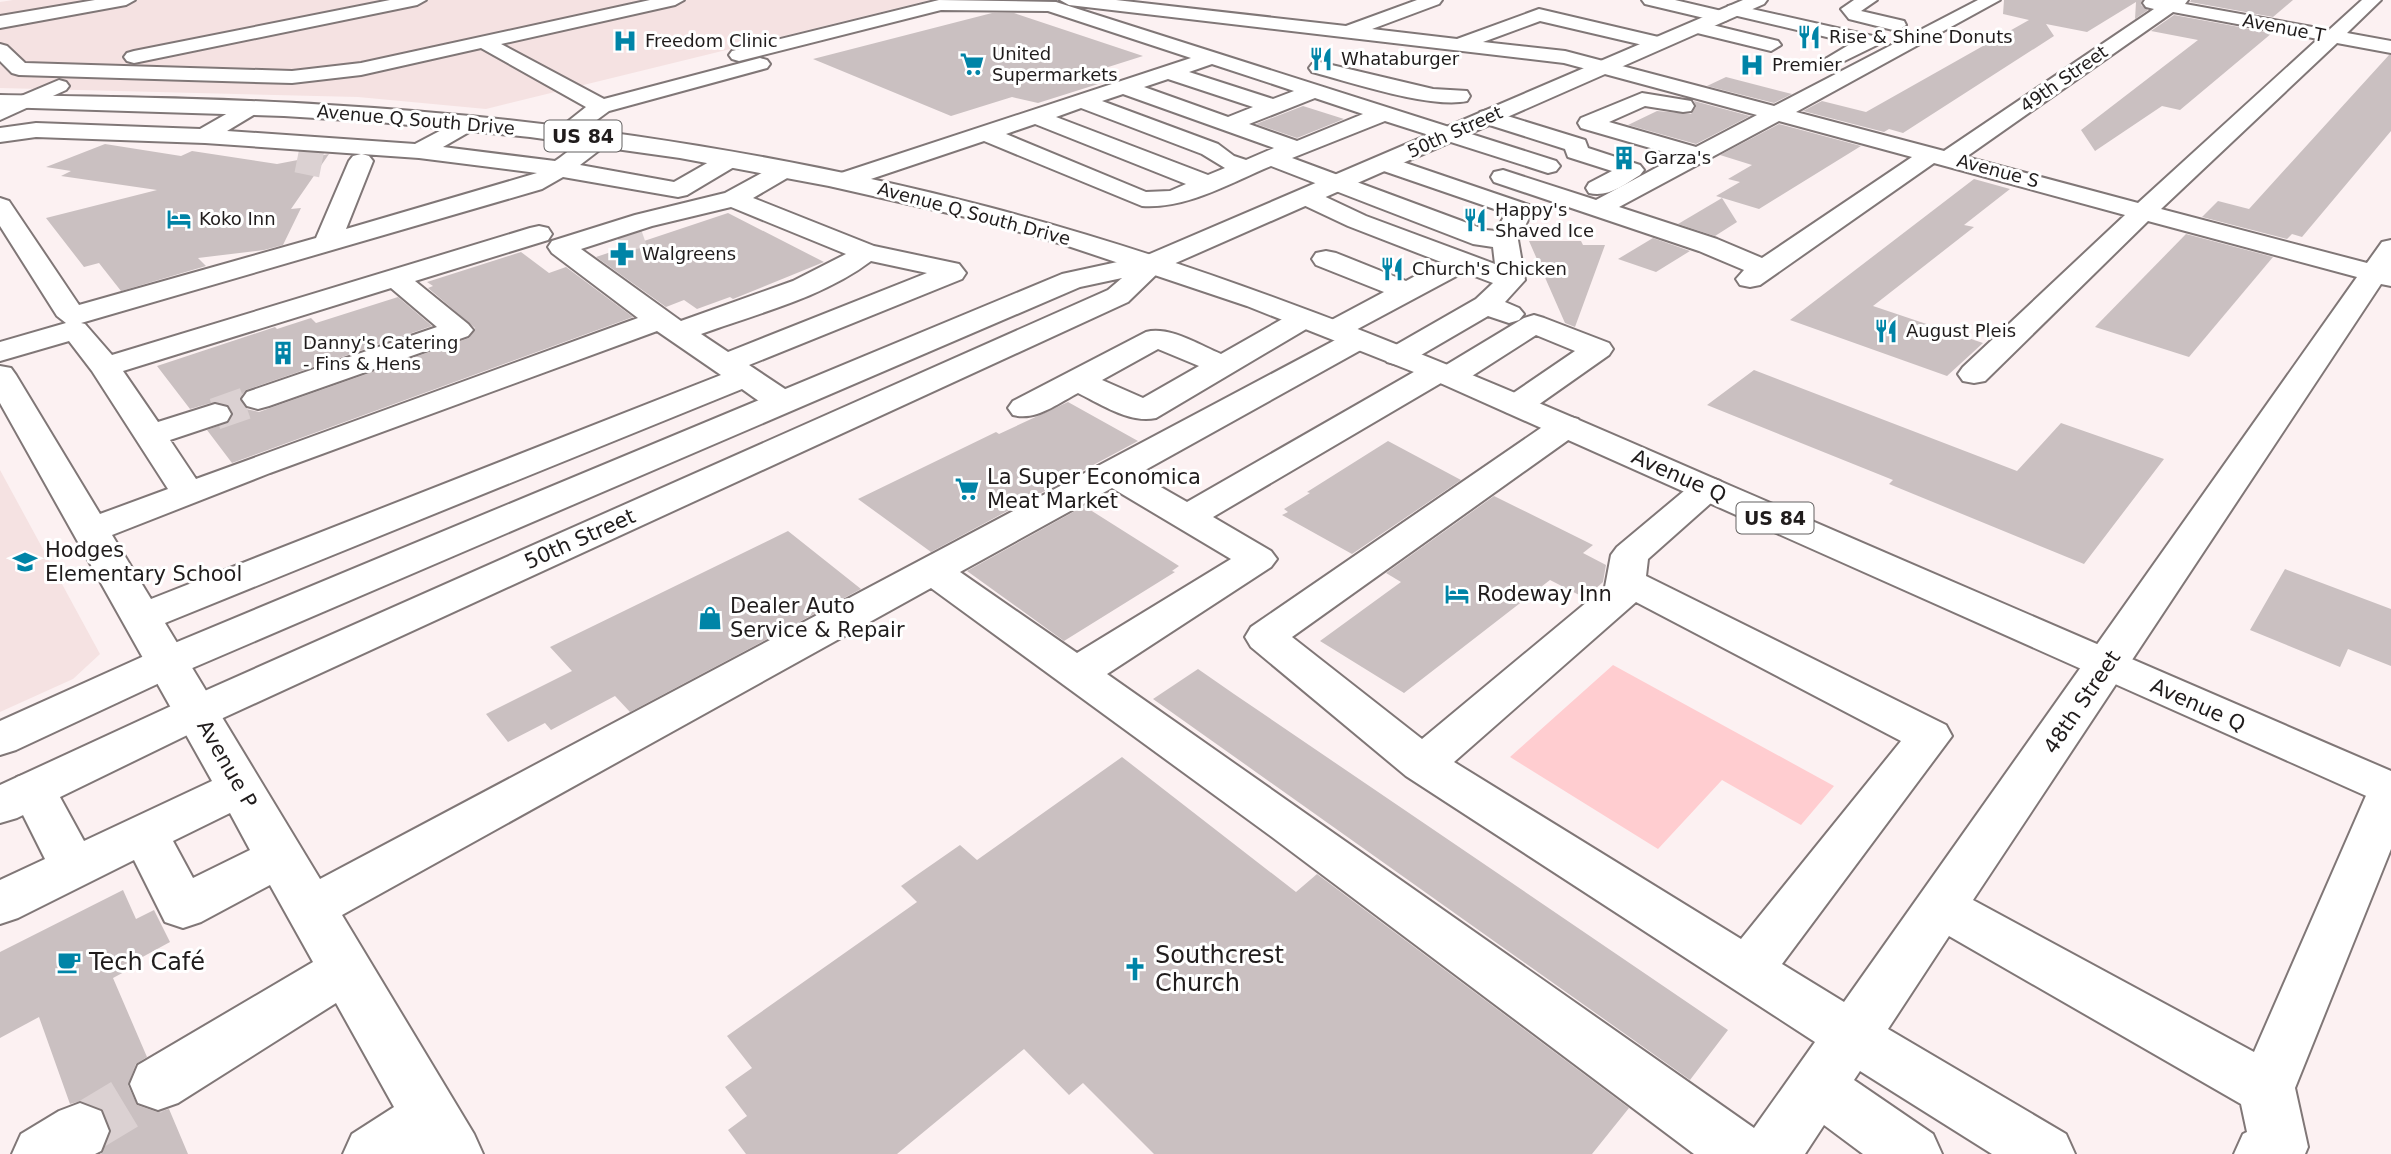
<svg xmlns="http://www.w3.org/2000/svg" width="2391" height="1154" viewBox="0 0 2391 1154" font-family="'DejaVu Sans',sans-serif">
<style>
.built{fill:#f5e2e2}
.green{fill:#ffcdd0}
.building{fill:#cac0c1}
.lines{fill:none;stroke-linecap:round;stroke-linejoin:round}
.minor-tunnel-far2{stroke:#dbd1d2;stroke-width:25;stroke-dasharray:25 13;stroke-linecap:butt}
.minor-tunnel-far1{stroke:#dbd1d2;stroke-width:32;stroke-dasharray:32 17;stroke-linecap:butt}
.minor-tunnel{stroke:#dbd1d2;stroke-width:52;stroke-dasharray:52 26;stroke-linecap:butt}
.minor-casing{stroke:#807777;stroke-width:4}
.major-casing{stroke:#807777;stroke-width:4}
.highway-casing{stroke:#807777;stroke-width:4}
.minor{fill:#fff;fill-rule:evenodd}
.major{fill:#fff;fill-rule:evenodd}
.highway{fill:#fff;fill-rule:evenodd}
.labels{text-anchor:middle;stroke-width:6;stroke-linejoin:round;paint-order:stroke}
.far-street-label{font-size:18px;fill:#201c1c;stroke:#fff}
.far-poi-label{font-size:18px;fill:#201c1c;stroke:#fff;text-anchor:start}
.shield{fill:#fff;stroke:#636060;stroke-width:2}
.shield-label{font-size:19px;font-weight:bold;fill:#201c1c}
.street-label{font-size:21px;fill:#201c1c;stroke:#fff}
.poi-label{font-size:21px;fill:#201c1c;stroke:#fff;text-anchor:start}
.near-poi-label{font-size:24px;fill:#201c1c;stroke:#fff;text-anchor:start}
</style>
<rect width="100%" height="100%" fill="#fcf1f2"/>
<g class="built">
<path d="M13,0H930L486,109L358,97L0,88V2Z"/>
<path d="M0,470L100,654L73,679L0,712Z"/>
</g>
<path class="green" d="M1613,665L1834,786L1801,825L1722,780L1658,849L1510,757Z"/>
<g class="building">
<path d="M2004,0H2142L2141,5L2148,10L2135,19L2136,2L2087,32L2046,24L2054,36L1903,133L1889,129L1884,132L1803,111L1822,101L1866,112L2029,20L2003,14Z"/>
<path d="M2191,0H2293L2273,17L2190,2Z"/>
<path d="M992,13H1014L1143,56L1102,69L1112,73L1104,75L1114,79L1038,103L1012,97L951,116L813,59Z"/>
<path d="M2174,15L2272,33L2180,110L2162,106L2095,151L2081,130L2198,40L2151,31Z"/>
<path d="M2389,55H2391V131L2302,237L2292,234L2287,239L2202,217L2218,201L2249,209Z"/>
<path d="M1726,77L1792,94L1774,103L1707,86Z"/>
<path d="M1694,101L1750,116L1696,144L1628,125L1657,111L1691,114L1696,107Z"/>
<path d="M1303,106L1344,119L1297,138L1256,124Z"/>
<path d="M1779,124L1861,146L1759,209L1716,196L1740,182L1728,179L1752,165L1720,155Z"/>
<path d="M105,144L181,156L192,151L277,164L329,154L291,209L301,208L283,245L264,250L198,258L206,266L121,291L99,263L84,267L46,218L157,190L61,176L71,171L46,167Z"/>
<path d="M1974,179L2010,189L1964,225L1974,227L1873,306L1983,343L1947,376L1790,320Z"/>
<path d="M1722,198L1737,222L1715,236L1678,224Z"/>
<path d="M728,213L824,262L733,299L730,297L697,309L684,300L666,307L596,257Z"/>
<path d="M2186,234L2273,257L2189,357L2095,327Z"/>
<path d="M1653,238L1690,251L1656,272L1618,259Z"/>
<path d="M1529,241H1581L1583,245H1605L1575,327L1565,323Z"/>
<path d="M521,252L549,273L566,267L633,317L232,463L207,430L229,422L233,415L229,406L214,402L190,409L157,366L275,327L277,329L311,318L316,323L398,297L432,326L246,390L240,397L246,409L259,412L270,408L469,338L475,328L428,288L433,286L427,282Z"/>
<path d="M1754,370L2017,471L2061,423L2164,459L2084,564L1889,484L1893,480L1707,405Z"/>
<path d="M1068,402L1138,441L931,552L858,499L996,432L999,434Z"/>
<path d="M1388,441L1461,480L1352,554L1282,515L1288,512L1284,509L1310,493L1307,492Z"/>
<path d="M1494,496L1593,545L1583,553L1606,565L1603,582L1585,598L1550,580L1404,693L1320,641L1401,582L1386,573Z"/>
<path d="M1084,506L1179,566L1172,571L1175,572L1064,641L967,571Z"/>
<path d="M788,531L861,589L630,712L615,696L551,730L545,723L508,742L486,714L572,671L550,647Z"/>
<path d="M2285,569L2391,609V666L2348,649L2340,667L2250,630Z"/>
<path d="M1198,669L1234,694L1728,1030L1690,1080L1153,699Z"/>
<path d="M1122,757L1296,892L1317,874L1629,1108L1592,1154H1154L1083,1083L1069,1095L1024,1049L897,1154H746L728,1130L747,1116L725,1087L752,1068L727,1036L917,902L901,886L960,845L977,860Z"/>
<path d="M123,890L136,919L154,910L170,942L137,960L139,964L113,978L147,1057L136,1064L128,1085L137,1105L157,1112L169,1109L188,1154H101L111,1132L103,1110L81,1101L70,1104L39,1017L0,1038V952Z"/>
</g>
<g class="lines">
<g class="minor-tunnel-far2">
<path d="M297,160L322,165"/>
<path d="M619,242L651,231"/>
</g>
<path class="minor-tunnel-far1" d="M215,414L258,399"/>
<path class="minor-tunnel" d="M80,1131L158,1084"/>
<g class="minor-casing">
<g id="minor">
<path d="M95,0H135L126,5L0,28V16Z"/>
<path d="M390,0H426L417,5L134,63L127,61L124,57L127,53L134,51Z"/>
<path d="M650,0H684L675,5L501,44L604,99L760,58L767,60L770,64L767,68L609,111L571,139H555L552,134L586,107L481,48L361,75L292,83L19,75L12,73L0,61V44L7,46L25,63L292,71L361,63Z"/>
<path d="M939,0L1056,2L1556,161L1560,166L1556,171L1548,173L1385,121L1292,158L1486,230L1496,231L1506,213L1375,168L1371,163L1375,158H1391L1529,205L1533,210L1518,240L1525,280L1505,302L1519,308L1524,314L1519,320L1509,323L1488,316L1409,362L1398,365L1387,362L1383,356L1387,350L1476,299L1493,283L1464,272L1352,332L1368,334L1372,340L1368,346L1138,474L1187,502L1426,365L1437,363L1446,365L1524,318L1534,315L1544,318L1609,343L1613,349L1609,355L1528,412L1517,415L1506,412L1501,405L1506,398L1575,351L1536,335L1461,383L1450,385L1441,383L1213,517L1271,551L1277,559L1271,567L1107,674L1754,1128L1815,1042L1406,776L1251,647L1245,637L1251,627L1554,419L1566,416L1578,419L1583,426L1578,433L1292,637L1422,739L1605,587L1611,555L1617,547L1696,481L1708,477L1720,481L1726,488L1720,495L1648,559L1646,576L1946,725L1952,736L1782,964L1844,1002L2357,277L2148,221L1985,381L1974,383L1963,381L1958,374L1963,367L2125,215L1934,163L1760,285L1750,287L1740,285L1736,279L1744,270L1699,251L1494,182L1491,177L1494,172L1503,170L1596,200L1678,156L1581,128L1578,123L1581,118L1642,93L1691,101L1694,106L1691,111L1683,112L1645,106L1609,122L1696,147L1757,115L1564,63L1069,5L1060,0H1116L1346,26L1417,0H1442L1439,4L1372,29L1457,39L1539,9L1667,39L1670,43L1660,49L1540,21L1483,42L1565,51L1774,106L1978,0H2000L1796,112L1944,151L2154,9L2146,7L2143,3L2145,0H2188L2185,4L2329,30L2362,0H2381L2347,33L2391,41V53L2337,43L2161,209L2367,263L2382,242L2391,240V286L2381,284L1973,900L2254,1052L2368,791L2375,779L2391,774V849L2295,1088L2308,1147L2305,1154H2234L2243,1134L2247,1132L2241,1104L1949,936L1888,1029L2066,1134L2075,1154H1992L1860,1071L1854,1080L1933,1134L1942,1154H1863L1824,1125L1805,1154H1694L1272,837L931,588L342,915L474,1134L483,1154H343L352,1134L394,1107L336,1003L178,1103L158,1110L138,1103L130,1084L138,1065L313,962L270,885L201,922L183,928L165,922L134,860L18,918L0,924V880L45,859L10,789L17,777L33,772L49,777L84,841L212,781L0,403V366L11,368L16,375L100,514L168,489L92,371L69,341L0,361V342L66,323L57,316L0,226V198L9,201L79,305L316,238L349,161L353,156L361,154L205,143L36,137L0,142V128L36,123L200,129L249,101L257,103L260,108L257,113L227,131L415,144L468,116L476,118L479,123L476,128L443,147L555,161C571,151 591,129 611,134L614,139L580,165L674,182L723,154H739L743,159L739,164L687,195L678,197L563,177L542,189L81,323L85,324L112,355L530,228L539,226L548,228L552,234L548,240L415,281L468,324L473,330L468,336L269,406L258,409L247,406L242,399L247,392L437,327L391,288L123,371L158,422L215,404L227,407L231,414L227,421L170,440L196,479L638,318L552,253L548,247L552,241L635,215L725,193L778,164H794L798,169L794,174L753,198L874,246L959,264L966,273L962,279L749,365L794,395L799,402L794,409C773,414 759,401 742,389L165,623L320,879L1339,338L1324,336L1319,330L1324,324L1384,292L1316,265L1312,259L1316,253L1326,251L1336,253L1406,281L1441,262L1348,226L1297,202L1294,197L1297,192L1306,190L1315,192L1366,216L1495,264L1493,247L1473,244L1271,166C1230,183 1187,209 1142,206L984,141L850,186L841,188L832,186L829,181L832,176L1191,58L1048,11L941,10L739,61L732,59L729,55L732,51ZM2173,12L2318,39L2138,203L1966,157ZM1212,64L1294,91L1273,99L1189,72ZM1168,79L1253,107L1228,117L1144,87ZM1123,94L1274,148L1246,160L1234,156L1218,144L1102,101ZM1315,98L1363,114L1297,141L1249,124ZM1081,108L1202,154L1225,168L1208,175L1056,117ZM1779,121L1912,157L1762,258L1717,239L1619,207ZM1035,124L1186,184L1170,191L1146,192L1006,134ZM362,154L419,158L537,173L346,229L373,161L369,156ZM731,207L846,254L793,281L681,321L581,249L652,226ZM871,261L927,273L728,352L701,334C758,313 822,298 871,261ZM657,331L721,375L151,599L112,535L270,473ZM1112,488L1231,559L1077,653L960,572ZM1636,602L1901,741L1741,939L1454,762ZM230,813L250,850L193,878L173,841Z"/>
<path d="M1642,0H1675L1726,12L1728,6L1734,5L1877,37L1880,41L1877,45L1832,67L1825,65L1822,61L1852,43L1729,14L1727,20L1721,22L1645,4Z"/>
<path d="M1854,0H1877L1861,11L1904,21L1906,25L1897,31L1849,19L1841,9Z"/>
<path d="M1696,21L1778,41L1781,45L1771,51L1689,31L1687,27Z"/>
<path d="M1319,62L1433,89L1467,91L1470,96L1467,101C1431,109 1350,82 1312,72L1309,68L1312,64Z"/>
<path d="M59,80L66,82L69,86L66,90L0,120V105Z"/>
<path d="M1488,110L1585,140L1588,148L1640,165L1644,170L1640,175C1625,184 1608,198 1589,193L1586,188L1589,183L1612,171L1568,157L1565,149L1480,122L1477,117L1480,112Z"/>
<path d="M1303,310L1313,313L1318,319L1313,325L1156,418C1130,424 1101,404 1078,393C1057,404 1036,421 1013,415L1008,408L1013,401L1146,332C1170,326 1199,345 1221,354L1293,313ZM1158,349L1199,366L1143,398L1102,380Z"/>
<path d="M80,1103L101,1111L109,1131L101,1151L95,1154H12L21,1134L59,1111Z"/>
</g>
</g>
<g class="major-casing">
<path id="major" d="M1743,0H1767L1764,4L1162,269L1128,302L212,723L17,818L0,823V785L182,701L1108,290L1122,278L1080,287L183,672L16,750L0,755V721L153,652L1062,274L1145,256Z"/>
</g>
<g class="highway-casing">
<path id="highway" d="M0,95C109,97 219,98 328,105C549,118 773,151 988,207C1245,274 1488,380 1731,486C1951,581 2171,676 2391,771V807L1429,378L1247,306L1062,244L970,218L829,186L680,158L530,137L379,122L284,116L0,107Z"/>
</g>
<use href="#minor" class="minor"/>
<use href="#major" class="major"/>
<use href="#highway" class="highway"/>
</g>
<defs>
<g id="restaurant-bare" transform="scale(1.89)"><path d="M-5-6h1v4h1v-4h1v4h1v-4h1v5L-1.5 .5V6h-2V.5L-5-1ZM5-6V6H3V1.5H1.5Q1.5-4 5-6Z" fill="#0084a7" stroke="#fff" stroke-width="2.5" paint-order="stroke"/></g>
<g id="hospital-bare" transform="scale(1.89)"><path d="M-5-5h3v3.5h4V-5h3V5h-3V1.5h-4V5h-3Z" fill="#0084a7" stroke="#fff" stroke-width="2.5" paint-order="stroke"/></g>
<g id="supermarket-bare" transform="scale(1.89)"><path d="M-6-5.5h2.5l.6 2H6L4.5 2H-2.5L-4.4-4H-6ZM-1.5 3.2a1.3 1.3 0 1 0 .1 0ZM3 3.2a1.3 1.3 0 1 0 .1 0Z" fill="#0084a7" stroke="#fff" stroke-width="2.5" paint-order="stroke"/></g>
<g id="building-bare" transform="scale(1.89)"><path d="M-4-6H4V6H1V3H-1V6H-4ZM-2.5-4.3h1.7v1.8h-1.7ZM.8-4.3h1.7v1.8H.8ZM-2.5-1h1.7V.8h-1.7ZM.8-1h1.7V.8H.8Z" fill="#0084a7" stroke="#fff" stroke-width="2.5" paint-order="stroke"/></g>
<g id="hotel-bare" transform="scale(1.89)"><path d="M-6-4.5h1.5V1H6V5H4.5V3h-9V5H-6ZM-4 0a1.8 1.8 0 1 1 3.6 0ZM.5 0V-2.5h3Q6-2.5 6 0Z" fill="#0084a7" stroke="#fff" stroke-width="2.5" paint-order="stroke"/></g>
<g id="pharmacy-bare" transform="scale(1.89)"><path d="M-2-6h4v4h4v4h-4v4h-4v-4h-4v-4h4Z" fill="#0084a7" stroke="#fff" stroke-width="2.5" paint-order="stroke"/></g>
<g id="school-bare" transform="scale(1.89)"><path d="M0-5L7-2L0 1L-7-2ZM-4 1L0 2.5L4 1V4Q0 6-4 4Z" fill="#0084a7" stroke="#fff" stroke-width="2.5" paint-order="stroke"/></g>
<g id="shop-bare" transform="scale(1.89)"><path d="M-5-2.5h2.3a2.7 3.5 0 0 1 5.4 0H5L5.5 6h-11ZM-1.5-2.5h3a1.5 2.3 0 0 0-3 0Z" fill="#0084a7" stroke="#fff" stroke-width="2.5" paint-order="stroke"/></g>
<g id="cafe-bare" transform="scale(1.89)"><path d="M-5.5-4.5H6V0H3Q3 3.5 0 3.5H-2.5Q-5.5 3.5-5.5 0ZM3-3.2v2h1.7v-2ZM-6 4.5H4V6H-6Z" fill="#0084a7" stroke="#fff" stroke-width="2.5" paint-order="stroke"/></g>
<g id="church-bare" transform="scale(1.89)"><path d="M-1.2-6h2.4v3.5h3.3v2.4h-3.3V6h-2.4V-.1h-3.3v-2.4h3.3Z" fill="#0084a7" stroke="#fff" stroke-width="2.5" paint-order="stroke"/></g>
</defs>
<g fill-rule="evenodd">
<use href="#restaurant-bare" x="1809" y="37"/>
<use href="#hospital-bare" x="625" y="41"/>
<use href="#restaurant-bare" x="1321" y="59"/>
<use href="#supermarket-bare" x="972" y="64"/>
<use href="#hospital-bare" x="1752" y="65"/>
<use href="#building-bare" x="1624" y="158"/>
<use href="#hotel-bare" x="179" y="219"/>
<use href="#restaurant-bare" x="1475" y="220"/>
<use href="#pharmacy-bare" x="622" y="254"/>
<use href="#restaurant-bare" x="1392" y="269"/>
<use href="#restaurant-bare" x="1886" y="331"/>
<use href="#building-bare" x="283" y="353"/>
<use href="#supermarket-bare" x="967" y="489"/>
<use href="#school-bare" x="25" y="562"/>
<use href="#hotel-bare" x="1457" y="594"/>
<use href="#shop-bare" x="710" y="618"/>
<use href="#cafe-bare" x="69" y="962"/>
<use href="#church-bare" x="1135" y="969"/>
</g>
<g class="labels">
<g class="far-street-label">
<text transform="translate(2284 28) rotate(11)" y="6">Avenue T</text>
<text transform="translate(2064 79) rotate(-35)" y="6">49th Street</text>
<text transform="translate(416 120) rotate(5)" y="6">Avenue Q South Drive</text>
<text transform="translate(1455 132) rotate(-24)" y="6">50th Street</text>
<text transform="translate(1998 171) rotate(15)" y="6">Avenue S</text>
<text transform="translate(974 214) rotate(15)" y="6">Avenue Q South Drive</text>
</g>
<g class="far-poi-label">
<text x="1829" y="43">Rise &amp; Shine Donuts</text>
<text x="645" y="47">Freedom Clinic</text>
<text x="992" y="60">United<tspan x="992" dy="21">Supermarkets</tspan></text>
<text x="1341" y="65">Whataburger</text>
<text x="1772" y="71">Premier</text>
<text x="1644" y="164">Garza's</text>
<text x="1495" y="216">Happy's<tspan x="1495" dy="21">Shaved Ice</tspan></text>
<text x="199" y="225">Koko Inn</text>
<text x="642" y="260">Walgreens</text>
<text x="1412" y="275">Church's Chicken</text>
<text x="1906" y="337">August Pleis</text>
<text x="303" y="349">Danny's Catering<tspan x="303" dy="21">- Fins &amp; Hens</tspan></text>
</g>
<g class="shield">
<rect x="544.5" y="120.5" width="77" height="31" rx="5"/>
<rect x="1736.5" y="502.5" width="77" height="31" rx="5"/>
</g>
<g class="shield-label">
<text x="583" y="143">US 84</text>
<text x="1775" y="525">US 84</text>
</g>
<g class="street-label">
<text transform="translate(1679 476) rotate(24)" y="7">Avenue Q</text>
<text transform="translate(580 539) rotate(-24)" y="7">50th Street</text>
<text transform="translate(2082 702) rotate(-56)" y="7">48th Street</text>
<text transform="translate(2198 705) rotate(24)" y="7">Avenue Q</text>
<text transform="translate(227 764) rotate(60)" y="7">Avenue P</text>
</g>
<g class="poi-label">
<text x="987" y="484">La Super Economica<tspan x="987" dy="24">Meat Market</tspan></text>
<text x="45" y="557">Hodges<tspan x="45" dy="24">Elementary School</tspan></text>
<text x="1477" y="601">Rodeway Inn</text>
<text x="730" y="613">Dealer Auto<tspan x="730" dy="24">Service &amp; Repair</tspan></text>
</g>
<g class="near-poi-label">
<text x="1155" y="963">Southcrest<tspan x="1155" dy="28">Church</tspan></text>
<text x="89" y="970">Tech Café</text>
</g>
</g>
</svg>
